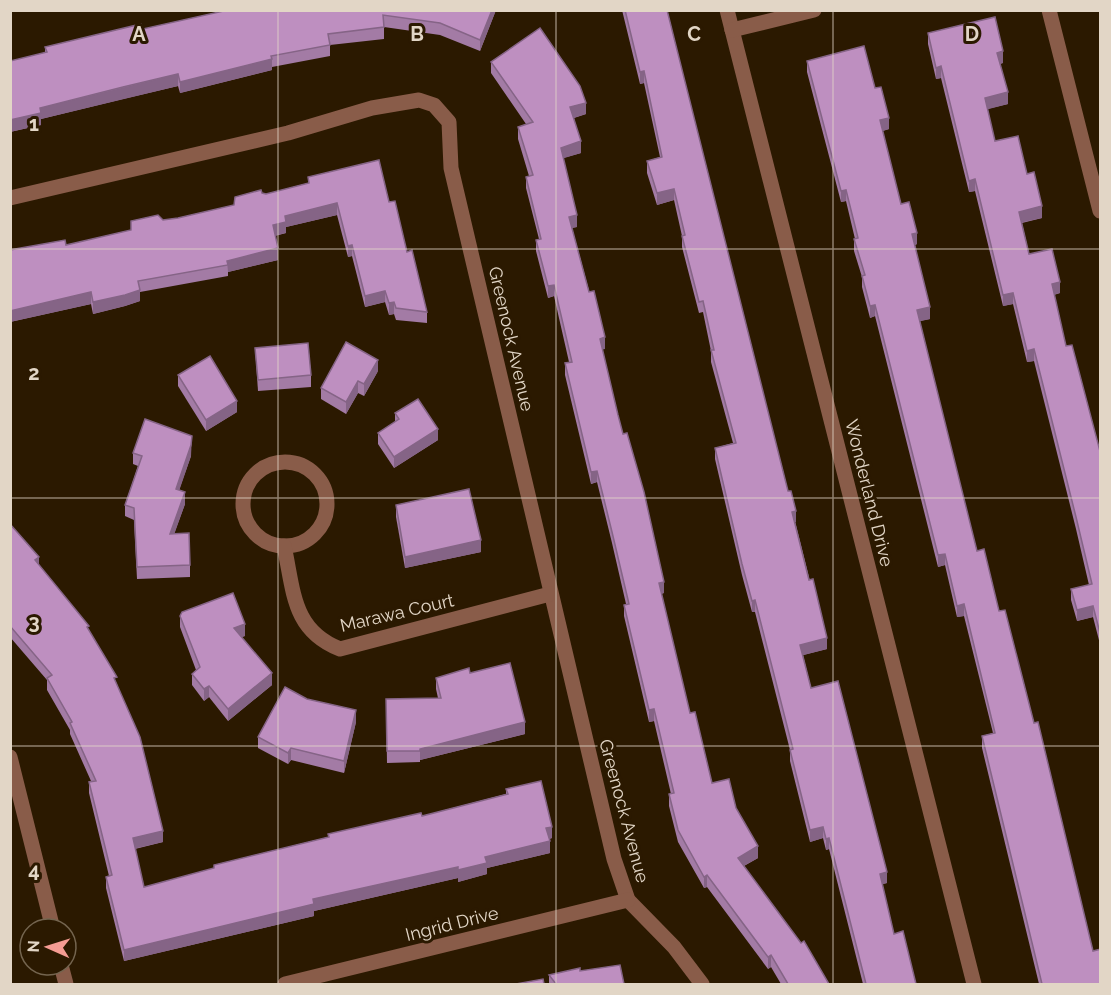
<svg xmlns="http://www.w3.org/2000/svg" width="1111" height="995" viewBox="0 0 1111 995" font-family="Raleway,sans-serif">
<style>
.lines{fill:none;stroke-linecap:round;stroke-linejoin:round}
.minor{stroke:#895c49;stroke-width:15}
.wall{fill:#a37ba5}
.shaded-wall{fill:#856486}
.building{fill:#be8fc0;stroke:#856486;stroke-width:1.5}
.grid{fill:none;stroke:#e2d6c6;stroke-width:1.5;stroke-opacity:0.55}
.labels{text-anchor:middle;stroke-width:6;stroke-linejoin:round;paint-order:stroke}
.street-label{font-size:18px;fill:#e2d6c6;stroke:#2b1900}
.grid-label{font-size:20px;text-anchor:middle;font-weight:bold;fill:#e2d6c6;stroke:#2b1900;stroke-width:6;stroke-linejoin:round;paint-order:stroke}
</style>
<rect width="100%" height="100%" fill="#2b1900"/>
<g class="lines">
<g class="minor">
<path d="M727,10L974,984"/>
<path d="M1049,10L1100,211"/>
<path d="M732,30L814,10"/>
<path d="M10,198L288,133L372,108L419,100L434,105L449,122L451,168L614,859L628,900L674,947L702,984"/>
<circle cx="285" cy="504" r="42"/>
<path d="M284,546C294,591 292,630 340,649L550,594"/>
<path d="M10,757L53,929"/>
<path d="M61,965L66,984"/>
<path d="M285,984L628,900"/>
</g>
</g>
<g class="wall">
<path d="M228,10H496L480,51L440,35L384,27V39L330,45V56L272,67V70L180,93L178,86L123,99L41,119V125L10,132V61L45,53V47L143,29Z"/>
<path d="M622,10H667L827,649L803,655L811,688L887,883L882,884L894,934L916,984H863L829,849L826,850L823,838L810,842L790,761V750L755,612H752L742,575L715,459V448L733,443L711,362V351L703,312L699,313L682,247V236L674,200L657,205L647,173V161L660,157L644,83L640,84Z"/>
<path d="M928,33L1003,63L1000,64L1008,104L987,109L995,141L1027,174L1042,218L1022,223L1029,254L1060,293L1054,295L1066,346L1101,455V648L1093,617L1077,621L1071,600V589L1089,585L1076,529L1034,361L1027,362L1013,304L1003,306L975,191L969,192L941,78L936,79L928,44Z"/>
<path d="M807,61L875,88L889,129L882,131L901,204L917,244L915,245L930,319L919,321L977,551L999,611L1101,984H1039L982,748V736L993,733L964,616L957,617L945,565L938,567L875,316L870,318L862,287V277L854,251V239H855L846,201L841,202L807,72Z"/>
<path d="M491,62L586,114L574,118L581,153L563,158L577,227L572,228L605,349H602L618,415L664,593L661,594L690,713L712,783L736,808L758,858L744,866L829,984H781L771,967L768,969L707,887L704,888L678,842L669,806V794H671L654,721L649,722L624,616V605L626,604L612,543L597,482L591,484L565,375V363L569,362L554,296L548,298L536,251V240L539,239L526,188V177L529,176L518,139V127L526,124L491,73Z"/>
<path d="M308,177L389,202L407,252L427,312V323L396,320L394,314L389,315L385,302L365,307L352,256L348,257L337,215L286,227V233L275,236L278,260L228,272V276L140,292V301L125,306L93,314L91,304L10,322V250L66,245L131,230L163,220L178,218L234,205L262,193L266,194L308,183Z"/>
<path d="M255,348L311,375V387L258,391Z"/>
<path d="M378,371L364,396L358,393L346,414L321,399V388Z"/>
<path d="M178,375L237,412L206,431L178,386Z"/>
<path d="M395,413L438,440L394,468L378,444V433L395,422Z"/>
<path d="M133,453L191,456L179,490L185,504L174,534L190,565V577L137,579L134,520L125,516V505L138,466L133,464Z"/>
<path d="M396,505L481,552L405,568L396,517Z"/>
<path d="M10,524L39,566L89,630L117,684L163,842L135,849L144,887L214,868V865L328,837V834L422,816L506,794V789L552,838L549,839L550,853L487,868V874L458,882V878L314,911V916L124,961L106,888V877L109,876L89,793V782L91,781L70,734V730L47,690V680L10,637Z"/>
<path d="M180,616L245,636L241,637L272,685L228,721L209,697L204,701L192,685V674L196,670L180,627Z"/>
<path d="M470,673L525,734L420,760V762L387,763L386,699L438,698L436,689V678Z"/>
<path d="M307,699L356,722L344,773L291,760L288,764L258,748V737Z"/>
<path d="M549,975L624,984H549Z"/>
</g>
<g class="shaded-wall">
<path d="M492,10H496L480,51V40Z"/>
<path d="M1003,51V63L997,64V53Z"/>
<path d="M272,59V70L180,93V82Z"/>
<path d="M941,66V78L936,79V68Z"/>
<path d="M644,71V83L640,84V72Z"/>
<path d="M178,74V86L41,119V125L10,132V120L40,108Z"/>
<path d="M1008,92V104L985,110V98Z"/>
<path d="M586,103V114L570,119V107Z"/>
<path d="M889,118V129L880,132V120Z"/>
<path d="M581,141V153L561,159V148Z"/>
<path d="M975,179V191L969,192V181Z"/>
<path d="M674,189V200L657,205V193Z"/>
<path d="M846,190V201L841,202V191Z"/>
<path d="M337,203V215L286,227V233L273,236V225L285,216Z"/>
<path d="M1042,206V218L1019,223V212Z"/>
<path d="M577,215V227L569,228V217Z"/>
<path d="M917,233V244L912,246V234Z"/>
<path d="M352,245V256L348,257V246Z"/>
<path d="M278,248V260L228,272L227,261Z"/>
<path d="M1060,282V293L1052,295V284Z"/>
<path d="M554,285V296L548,298V286Z"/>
<path d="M140,290V301L125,306L93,314V302Z"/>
<path d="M385,291V302L365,307V296Z"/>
<path d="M91,292V304L10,322V311Z"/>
<path d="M1013,293V304L1003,306V295Z"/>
<path d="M394,302V314L389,315V303Z"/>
<path d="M875,305V316L870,318V306Z"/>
<path d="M930,307V319L917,322V310Z"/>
<path d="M605,337V349L600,350V339Z"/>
<path d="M1034,349V361L1027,362V351Z"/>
<path d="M378,360V371L364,396V384Z"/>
<path d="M358,381V393L346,414V402Z"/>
<path d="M237,401V412L206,431V420Z"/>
<path d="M438,429V440L394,468V457Z"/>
<path d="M192,436L191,456L176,500V489Z"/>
<path d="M597,471V482L591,484V472Z"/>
<path d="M185,492V504L170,546V534Z"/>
<path d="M796,511V522L792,523V512Z"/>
<path d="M481,540V552L405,568V557Z"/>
<path d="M945,554V565L938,567V555Z"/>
<path d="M39,557V568L35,560Z"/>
<path d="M664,582V593L659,594V583Z"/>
<path d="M755,600V612H752V601Z"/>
<path d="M964,604V616L957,617V606Z"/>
<path d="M1093,606V617L1077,621V610Z"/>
<path d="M245,624V636L234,640V628Z"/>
<path d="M827,638V649L800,656V645Z"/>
<path d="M272,673V685L228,721V709Z"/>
<path d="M209,686V697L204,701V689Z"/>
<path d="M654,709V721L649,722V710Z"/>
<path d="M356,710V722L344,773V761Z"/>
<path d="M525,722V734L420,760V749Z"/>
<path d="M291,748V760L288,764V753Z"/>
<path d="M552,827V838L546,840V828Z"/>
<path d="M823,827V838L810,842V830Z"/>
<path d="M163,831V842L133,849V838Z"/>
<path d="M829,838V849L826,850V839Z"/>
<path d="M550,841V853L487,868V874L458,882V870L485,857Z"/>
<path d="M758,846V858L738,869V858Z"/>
<path d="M458,867V878L314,911V916L124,961V950L313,899Z"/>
<path d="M887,872V883L880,885V874Z"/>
<path d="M707,875V887L704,888V877Z"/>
<path d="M771,955V967L768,969V957Z"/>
</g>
<g class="building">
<path d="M228,10H492L480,40L440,23L383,15L384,27L328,34L330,45L271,56L272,59L180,82L178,74L123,87L40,108L41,113L10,120V61L47,52L45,47L141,24L143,29Z"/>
<path d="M625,10H667L788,491H791L796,511L792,512L809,580L813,579L827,638L800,645L811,688L838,681L887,872L880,874L894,934L903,931L916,984H866L829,838L826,839L823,827L810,830L790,750L793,749L755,600L752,601L742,564L715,448L736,443L711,350H714L703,301L699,302L682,236L685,235L674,189L657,193L647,161L662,157L644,71L640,72Z"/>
<path d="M995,17L1003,51L997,53L1008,92L985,98L995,141L1018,136L1027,174L1034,172L1042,206L1019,212L1029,254L1052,249L1060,282L1052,284L1066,346L1072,345L1101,455V637L1093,606L1077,610L1071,589L1092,584L1076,517L1034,349L1027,351L1013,293L1003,295L975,179L969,181L941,66L936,68L928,33Z"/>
<path d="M540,28L580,86L586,103L570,107L581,141L561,148L577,215L569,217L589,292L594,291L605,337L600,339L618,415L623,434L627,433L644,492L664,582L659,583L690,713L695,712L712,783L729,779L736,808L758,846L738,858L801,943L804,941L829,984H788L771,955L768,957L707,875L704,877L678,830L669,794L674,793L654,709L649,710L624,605L629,604L612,532L597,471L591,472L565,363L572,362L554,285L548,286L536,240L541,239L526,177L533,175L518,127L533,122L491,62Z"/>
<path d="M864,46L875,88L881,87L889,118L880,120L901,204L909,202L917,233L912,234L930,307L917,310L977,551L984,549L999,611L1005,610L1034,723L1038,722L1093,951L1101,949V984H1042L982,736L995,733L964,604L957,606L945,554L938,555L875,305L870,306L862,276L865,275L854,239L858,238L846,190L841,191L807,61Z"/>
<path d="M379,160L389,202L395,201L407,252L412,250L427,312L396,308L394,302L389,303L385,291L365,296L352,245L348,246L337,203L285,216L286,222L273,225L278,248L227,261L228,265L138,281L140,290L125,295L93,302L91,292L10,311V250L65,240L66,245L131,230V221L158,215L163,220L178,218L234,205L235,197L261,190L262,193L266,194L309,183L308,177Z"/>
<path d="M346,342L378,360L364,384L358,381L346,402L321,388Z"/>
<path d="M308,343L311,375L258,380L255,348Z"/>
<path d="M210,356L237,401L206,420L178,375Z"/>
<path d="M418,399L438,429L394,457L378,433L399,419L395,413Z"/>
<path d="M145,419L192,436L191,445L176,489L185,492L170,534L189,533L190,565L137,567L134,508L125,505L142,456L133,453Z"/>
<path d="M469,489L481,540L405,557L396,505Z"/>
<path d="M10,524L39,557L35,560L89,626L87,627L117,677L114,678L140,737L163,831L133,838L144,887L214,868V865L329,837L328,834L421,813L422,816L508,794L506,789L541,781L552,827L546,828L550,841L485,857L487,863L458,870V867L313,899L314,904L124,950L106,877L112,875L89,782L96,781L70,723L72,722L47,678L52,675L10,626Z"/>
<path d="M233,593L245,624L234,628L272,673L228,709L209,686L204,689L192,674L200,667L180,616L182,612Z"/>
<path d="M510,663L525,722L420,749V751H387L386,699L441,698L436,678L469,668L470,673Z"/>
<path d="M285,687L307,699L356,710L344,761L291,748L288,753L258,737Z"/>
<path d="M620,965L624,984H556L549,975L580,968V971Z"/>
<path d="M543,979L544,984H516Z"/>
</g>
<path class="grid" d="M278,10V984M556,10V984M833,10V984M10,249H1100M10,498H1100M10,746H1100"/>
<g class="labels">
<g class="street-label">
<text transform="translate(511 339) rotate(77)" y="6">Greenock Avenue</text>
<text transform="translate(869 493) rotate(76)" y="6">Wonderland Drive</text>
<text transform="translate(397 613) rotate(-13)" y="6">Marawa Court</text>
<text transform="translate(624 811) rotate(75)" y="6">Greenock Avenue</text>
<text transform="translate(452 924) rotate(-14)" y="6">Ingrid Drive</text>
</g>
</g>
<g class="grid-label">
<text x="139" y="41">A</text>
<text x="417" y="41">B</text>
<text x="694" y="41">C</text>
<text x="972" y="41">D</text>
<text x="34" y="131">1</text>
<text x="34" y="380">2</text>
<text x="34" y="629">3</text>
<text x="34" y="877">4</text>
</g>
<rect width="1111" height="995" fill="none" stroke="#e2d6c6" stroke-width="24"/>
<g transform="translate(48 947) rotate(273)"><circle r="28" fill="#2b1900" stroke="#74654f" stroke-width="1.5"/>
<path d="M0-4.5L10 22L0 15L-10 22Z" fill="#f59c93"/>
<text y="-9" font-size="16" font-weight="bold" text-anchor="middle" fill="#e2d6c6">N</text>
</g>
</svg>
